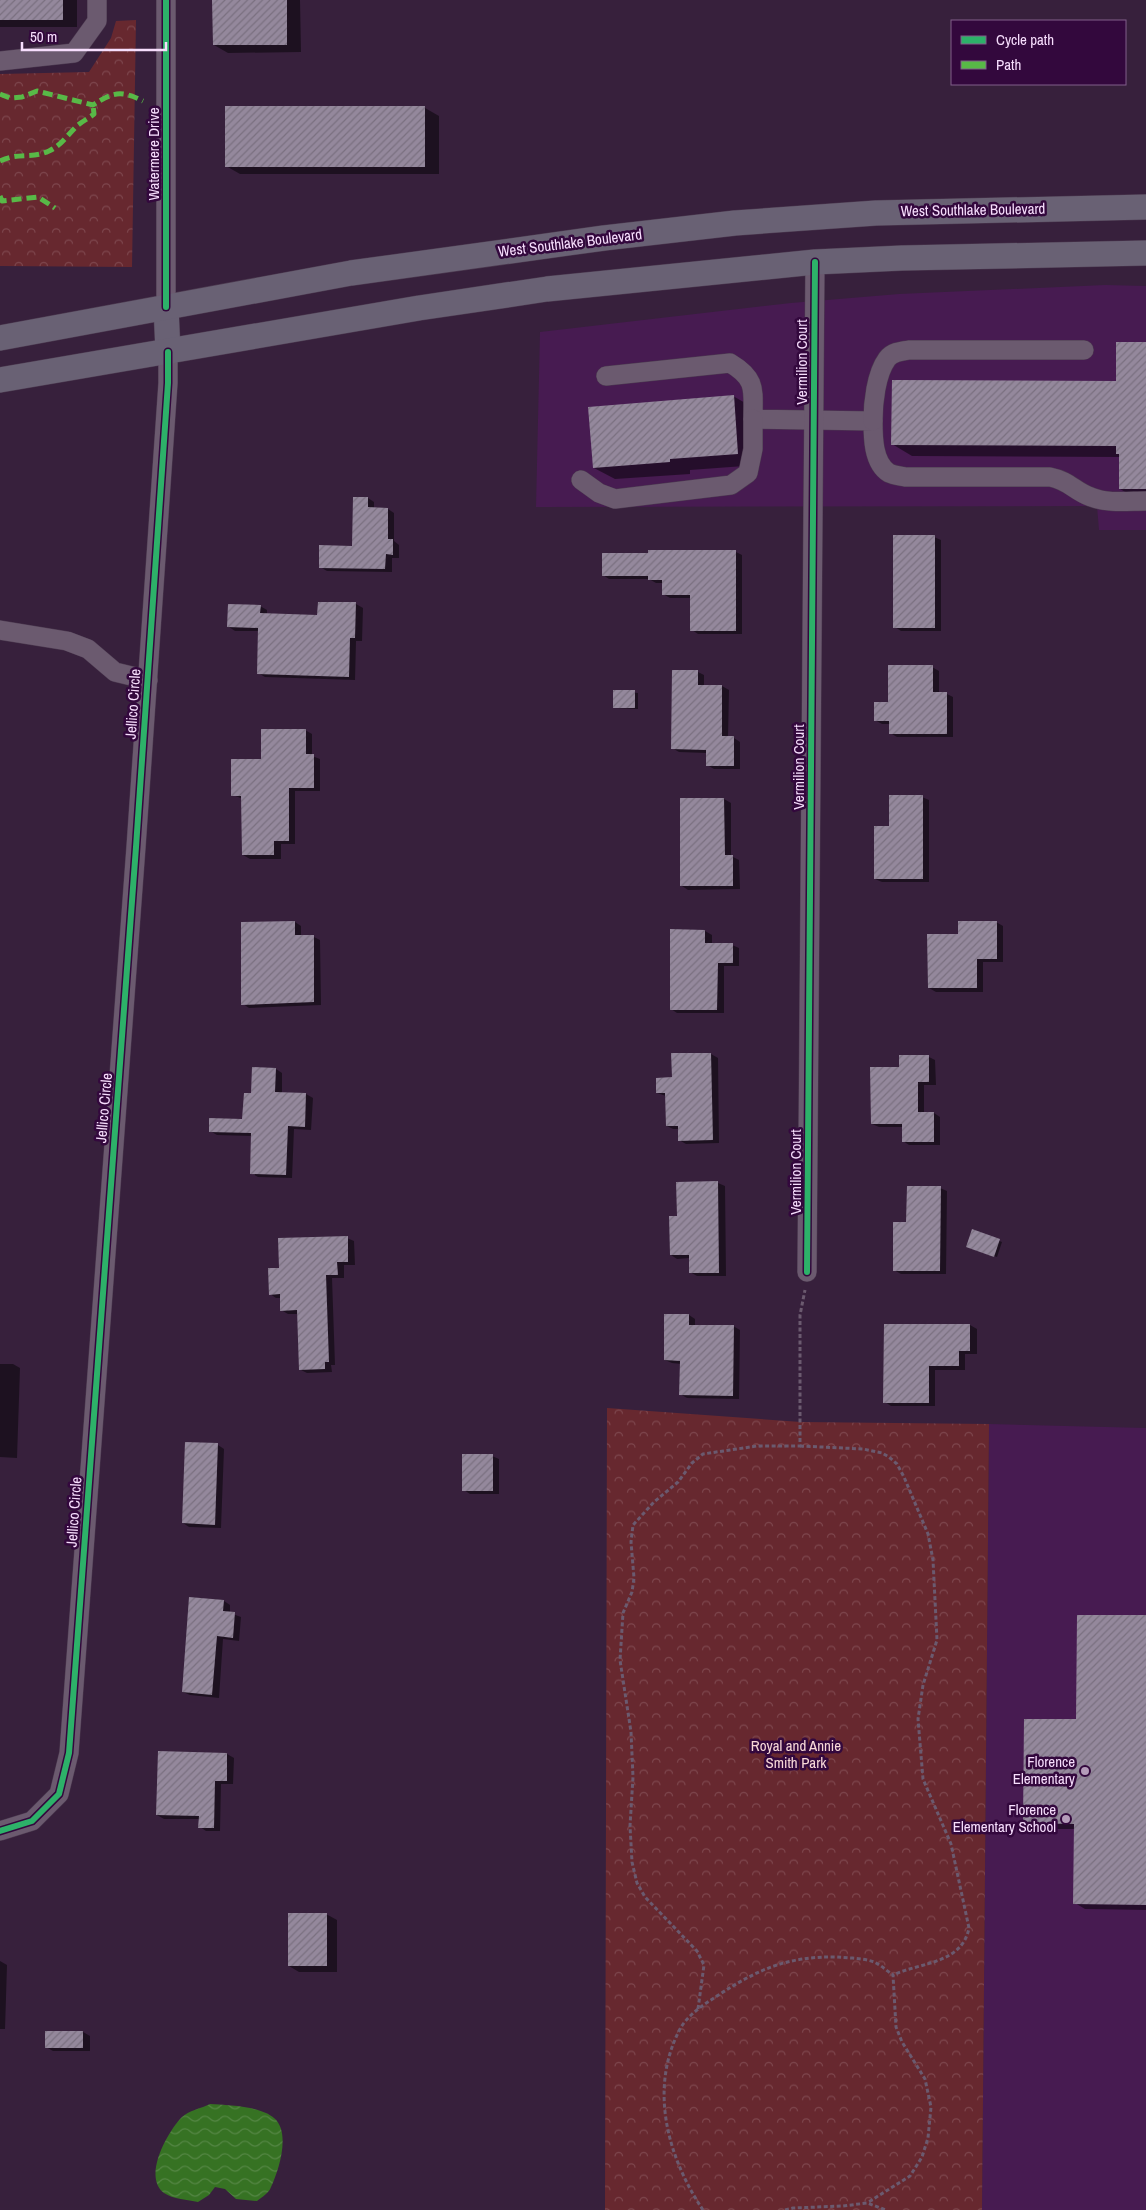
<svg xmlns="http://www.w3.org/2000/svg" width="1146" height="2210" viewBox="0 0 1146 2210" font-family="'Archivo Narrow',sans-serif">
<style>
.built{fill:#471b51}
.forest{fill:url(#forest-crowns)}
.water{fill:url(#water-waves)}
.shadow{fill:#0007}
.building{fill:url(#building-hatch)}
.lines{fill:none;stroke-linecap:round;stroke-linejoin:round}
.minor-casing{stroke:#4c3a50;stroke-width:20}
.major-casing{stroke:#4c3a50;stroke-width:26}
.path{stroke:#6b5a6f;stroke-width:3;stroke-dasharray:4 2.5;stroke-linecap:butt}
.minor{stroke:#6b5a6f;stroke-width:19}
.major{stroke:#696174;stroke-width:25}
.quiet{stroke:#58b947;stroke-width:5;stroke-dasharray:10 5;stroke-linecap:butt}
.cycleway-casing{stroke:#33083d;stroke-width:9}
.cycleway{stroke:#2db169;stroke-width:6}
.poi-dot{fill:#b49cb9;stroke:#33083d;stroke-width:2}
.labels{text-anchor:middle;stroke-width:5;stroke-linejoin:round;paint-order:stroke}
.street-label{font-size:15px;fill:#f7defd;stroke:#33083d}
.park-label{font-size:15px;fill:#f8d9d8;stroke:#33083d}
.poi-label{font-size:15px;fill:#f7defd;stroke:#33083d;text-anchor:end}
</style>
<defs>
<pattern id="forest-crowns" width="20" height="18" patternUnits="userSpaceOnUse" patternTransform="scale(1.25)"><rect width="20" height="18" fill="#67282f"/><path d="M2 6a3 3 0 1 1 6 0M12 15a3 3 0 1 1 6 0" fill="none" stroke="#7e474e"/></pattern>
<pattern id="water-waves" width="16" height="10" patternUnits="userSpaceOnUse" patternTransform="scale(1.25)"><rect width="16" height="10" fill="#367223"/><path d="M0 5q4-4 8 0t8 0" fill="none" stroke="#548644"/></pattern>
<pattern id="building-hatch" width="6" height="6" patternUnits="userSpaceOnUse" patternTransform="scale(1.25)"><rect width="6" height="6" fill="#94889c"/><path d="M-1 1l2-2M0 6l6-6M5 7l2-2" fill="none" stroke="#7a7080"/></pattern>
</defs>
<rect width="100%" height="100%" fill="#37203c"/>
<g class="built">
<path d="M1105,285L1146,286V530H1099L1097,506L536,507L540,332L791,303L899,294Z"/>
<path d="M989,1424L1146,1428V2210H982Z"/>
</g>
<g class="forest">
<path d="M136,20L132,267L0,266V74L89,72L111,38L116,21Z"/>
<path d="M607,1408L801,1422L989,1424L982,2210H605Z"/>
</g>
<path class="water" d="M210,2104C227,2105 261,2106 274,2118C291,2132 279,2170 271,2187C269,2193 262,2197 257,2201L236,2199L225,2189L215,2187L209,2195L198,2202C188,2200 173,2199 164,2193C142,2177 168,2131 182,2117C188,2111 202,2108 210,2104Z"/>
<g class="shadow">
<rect x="0" y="0" width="77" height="27"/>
<path d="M214,0H300L301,52L228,53L214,45Z"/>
<path d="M425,108L439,116V174H240L226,166Z"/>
<path d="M1146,344V500H1139L1120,489V457L912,456L892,444L1117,382Z"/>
<path d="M733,396L754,408L758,465L690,470V474L615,479L594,468Z"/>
<path d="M368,498L374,502V509H388L394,513V541L399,545V558H392V572L327,571L320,567L353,547Z"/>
<path d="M934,537L941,540V631H901L895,627Z"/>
<path d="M736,552L742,555V634H698L692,630V598H670L663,594V583H656L649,579H609L603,575Z"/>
<path d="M356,604L363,608L362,641H356L355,680L265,677L258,673L259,631H235L229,627L260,606L267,610V614L319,616Z"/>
<path d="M932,667L939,671V694H947L953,697V737H897L890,733V724H882L875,720L889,703Z"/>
<path d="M698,672L704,675V686H722L729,690L728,738H734L740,742V769H714L707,765V753L679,752L672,748Z"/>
<path d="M614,691L638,693V709L614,708Z"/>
<path d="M305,730L312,734V756L320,759V791H295V844H281V859H250L243,855V799L233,795L262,760Z"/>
<path d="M922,797L929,800V882H882L875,879Z"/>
<path d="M724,799L731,803V856L739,860L740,889L688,890L682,886Z"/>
<path d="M295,922L301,926V937H314L320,940L321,1005L249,1008L243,1004Z"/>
<path d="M996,922L1003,926V962H983V992H936L929,988L959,936Z"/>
<path d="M672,931H705L712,935V945H732L739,948V966H724V1013H677L671,1009Z"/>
<path d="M711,1054L718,1058L719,1143L686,1144L679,1140V1129H673L667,1126L666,1096L657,1093L673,1079V1055Z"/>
<path d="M929,1057L935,1060L936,1085H924V1113H934L940,1117V1145H909L903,1141V1127H879L872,1124L900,1068Z"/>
<path d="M276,1069L282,1073V1093L306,1094L313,1098L311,1130L294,1129L292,1178L258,1177L251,1173L252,1136L217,1135L210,1131L244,1120L253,1094Z"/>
<path d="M678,1183H718L725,1186L726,1276H697L690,1272V1258L677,1259L671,1255L678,1217Z"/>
<path d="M940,1188L947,1191L946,1274H901L894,1270L908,1223Z"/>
<path d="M973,1231L1002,1242L997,1257L970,1248Z"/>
<path d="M347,1238L354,1241L355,1265H344V1278H332L335,1365H331L332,1372L307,1373L301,1370L299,1314H288L281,1310V1298H276L270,1294L281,1269Z"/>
<path d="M689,1315L695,1319V1326H733L740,1330L739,1399L687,1398L680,1394L681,1364L672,1363L665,1360Z"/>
<path d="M970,1325L977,1329V1354H965V1370H935V1406H891L885,1402Z"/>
<path d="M0,1364H13L20,1368L17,1458L0,1457Z"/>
<path d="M218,1445L224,1449L221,1528L189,1527L183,1523Z"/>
<path d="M492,1456L499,1459V1494H470L464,1490Z"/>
<path d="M224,1601L230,1605V1613L241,1617L239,1641L223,1639L219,1698L190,1695L183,1692Z"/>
<path d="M1146,1616V1910L1085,1909L1075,1903V1829H1034L1024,1823L1077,1721Z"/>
<path d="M159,1752L227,1754L234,1758L233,1784H221L220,1831H206L200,1827V1819H164L157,1815Z"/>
<path d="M326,1914L337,1920V1972H299L289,1966Z"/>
<path d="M0,1961L7,1965L5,2029H0Z"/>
<path d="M46,2032H83L90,2036V2051H53L46,2047Z"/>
</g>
<g class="building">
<rect x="0" y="0" width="63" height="20"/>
<path d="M212,0H287V45H213Z"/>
<rect x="225" y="106" width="200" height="61"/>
<path d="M1116,342H1146V489H1119V454H1116V446L891,445L892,380L1116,381Z"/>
<path d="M734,395L738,454L670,459V462L593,468L588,407Z"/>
<path d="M353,497H368V507L388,508V539H393V555L386,554L385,569L319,568V545L352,546Z"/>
<rect x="893" y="535" width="42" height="93"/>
<path d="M648,550H736V631H690V595H662V580H648V576H602V553H648Z"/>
<path d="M318,602H356L355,638H350L349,677L257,674L258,628L227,627L228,604L261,605L260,613L317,615Z"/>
<path d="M888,665H933V692H947V734H889V721H874V702H888Z"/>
<path d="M672,670H698V685H722V736H734V766H706V750L671,749Z"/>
<rect x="613" y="690" width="22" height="18"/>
<path d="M261,729H306V754H314V788H289V841H274V855H242L241,796H231V759H261Z"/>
<path d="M889,795H923V879H874V826H889Z"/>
<path d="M680,798H724L725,855H733V886H680Z"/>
<path d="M295,921V935H314V1002L241,1005V922Z"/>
<path d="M958,921H997V959H977V988H928L927,934H958Z"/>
<path d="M670,929L705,930V943H733V963H718L717,1010H670Z"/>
<path d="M671,1053H711L713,1140L678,1141V1126H666L665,1093H656V1078L672,1077Z"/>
<path d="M899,1055H929V1082H918V1112H934V1142H902V1124H871L870,1067H899Z"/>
<path d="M252,1067L276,1068L275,1092L306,1093L305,1127L288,1126L286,1175L250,1174L251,1133L209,1132V1118L242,1119L244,1093H251Z"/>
<path d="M718,1181L719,1273H689V1255H670L669,1216H677L676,1182Z"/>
<path d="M907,1186H941L940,1271H893V1222H906Z"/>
<path d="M972,1229L1000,1239L994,1257L966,1247Z"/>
<path d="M348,1236V1262H337L338,1275H326L329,1362H325V1369L299,1370L297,1310L280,1311V1294L269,1295L268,1268H279L278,1238Z"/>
<path d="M664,1314H689V1325H734L733,1396L679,1395L680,1361L664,1360Z"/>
<path d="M884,1324H970V1351H959V1366H929V1403H883Z"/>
<path d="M185,1442L218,1443L215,1525L182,1523Z"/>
<rect x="462" y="1454" width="31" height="37"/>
<path d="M189,1597L224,1600L223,1611L235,1612L233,1638L217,1636L212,1695L182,1692Z"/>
<path d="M1077,1615H1146V1905L1073,1904L1074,1824L1023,1823L1024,1719H1076Z"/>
<path d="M158,1751L227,1753V1781H215L214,1828H198L199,1816L156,1815Z"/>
<rect x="288" y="1913" width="39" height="53"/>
<rect x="45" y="2031" width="38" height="17"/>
</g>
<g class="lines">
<g class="minor-casing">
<g id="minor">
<path d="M0,61L74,53L97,21V0"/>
<path d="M166,307V0"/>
<path d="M606,376L730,363C757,379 753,390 753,419L873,421C873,437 873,463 889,473C893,475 900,476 905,477H1050C1070,481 1074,491 1091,497C1108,504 1129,501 1146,501"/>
<path d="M873,421C873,403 876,374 887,359C892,352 901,351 909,350H1084"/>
<path d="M581,480L599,493L615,499L731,485L748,473L753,449V419"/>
<path d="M0,630L67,641L88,649L115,672L148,680"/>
<path d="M807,1272L815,262"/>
<path d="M0,1831L32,1821L59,1794L69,1753L136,847L168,383V352"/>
</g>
</g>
<g class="major-casing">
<g id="major">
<path d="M166,307L168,352"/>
<path d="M0,338L351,273L604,238L735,223L876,213L1146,207"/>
<path d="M0,380L419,308L547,289L815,262L902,258L1146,253"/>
</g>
</g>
<g class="path">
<path d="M800,1446L863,1449L882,1453L889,1457L897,1464L904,1477L928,1534L933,1560L937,1640L923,1685L918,1719L923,1779L951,1844L969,1928C962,1964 921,1962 893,1975"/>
<path d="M698,2009L704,1965L697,1951L645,1897L637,1883L632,1862L630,1826L633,1777L631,1732L620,1660L623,1613L632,1592L634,1578L631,1542L633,1525L654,1502L678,1482L692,1463L703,1454L757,1446H800V1315L805,1290"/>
<path d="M703,2210C668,2158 649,2090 679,2031C686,2016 703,2005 717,1996C758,1969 788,1956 837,1957C849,1958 863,1958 874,1962C881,1965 887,1971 893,1975L896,2027L902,2042L925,2079L931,2107L928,2138L922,2157L910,2176L867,2203"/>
<path d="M785,2210L793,2208L843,2206L867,2203L886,2210"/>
</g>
<use href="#minor" class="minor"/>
<use href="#major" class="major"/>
<g class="quiet">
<path d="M0,94L10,98L22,97L37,91L93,105C113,92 121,90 143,101"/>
<path d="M0,161C19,152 32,159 49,151C62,145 68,134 78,125C83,121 89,118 94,114L93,105"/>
<path d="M0,196L2,201L38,197L55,208"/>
</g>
<g class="cycleway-casing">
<g id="cycleway">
<path d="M166,307V0"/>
<path d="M807,1272L815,262"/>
<path d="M0,1831L32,1821L59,1794L69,1753L136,847L168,383V352"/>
</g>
</g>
<use href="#cycleway" class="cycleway"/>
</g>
<g class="poi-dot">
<circle cx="1085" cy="1771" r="5"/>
<circle cx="1066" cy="1819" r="5"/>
</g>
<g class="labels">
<g class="street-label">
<text transform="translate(154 154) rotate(-90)" y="5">Watermere Drive</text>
<text transform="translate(973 210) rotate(-1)" y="5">West Southlake Boulevard</text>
<text transform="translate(570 243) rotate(-7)" y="5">West Southlake Boulevard</text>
<text transform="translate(802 362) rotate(-90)" y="5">Vermilion Court</text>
<text transform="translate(133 704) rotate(-86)" y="5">Jellico Circle</text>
<text transform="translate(799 767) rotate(-90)" y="5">Vermilion Court</text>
<text transform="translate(104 1108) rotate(-85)" y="5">Jellico Circle</text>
<text transform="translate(796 1172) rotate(-90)" y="5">Vermilion Court</text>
<text transform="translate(74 1512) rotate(-86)" y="5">Jellico Circle</text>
</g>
<g class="park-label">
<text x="796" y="1751">Royal and Annie<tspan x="796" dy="17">Smith Park</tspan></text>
</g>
<g class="poi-label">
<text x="1075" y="1767">Florence<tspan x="1075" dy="17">Elementary</tspan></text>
<text x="1056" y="1815">Florence<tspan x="1056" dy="17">Elementary School</tspan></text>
</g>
</g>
<rect x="951" y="20" width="175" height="65" fill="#33083d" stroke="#815e8a"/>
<rect x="961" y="36" width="25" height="8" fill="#2db169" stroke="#815e8a"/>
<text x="996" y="45" font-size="15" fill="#f7defd">Cycle path</text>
<rect x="961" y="61" width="25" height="8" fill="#58b947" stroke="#815e8a"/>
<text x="996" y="70" font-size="15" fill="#f7defd">Path</text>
<path d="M22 42v8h144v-8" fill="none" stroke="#f7defd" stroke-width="2.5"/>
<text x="30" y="42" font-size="15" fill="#f7defd" stroke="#33083d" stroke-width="4" paint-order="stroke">50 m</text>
</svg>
